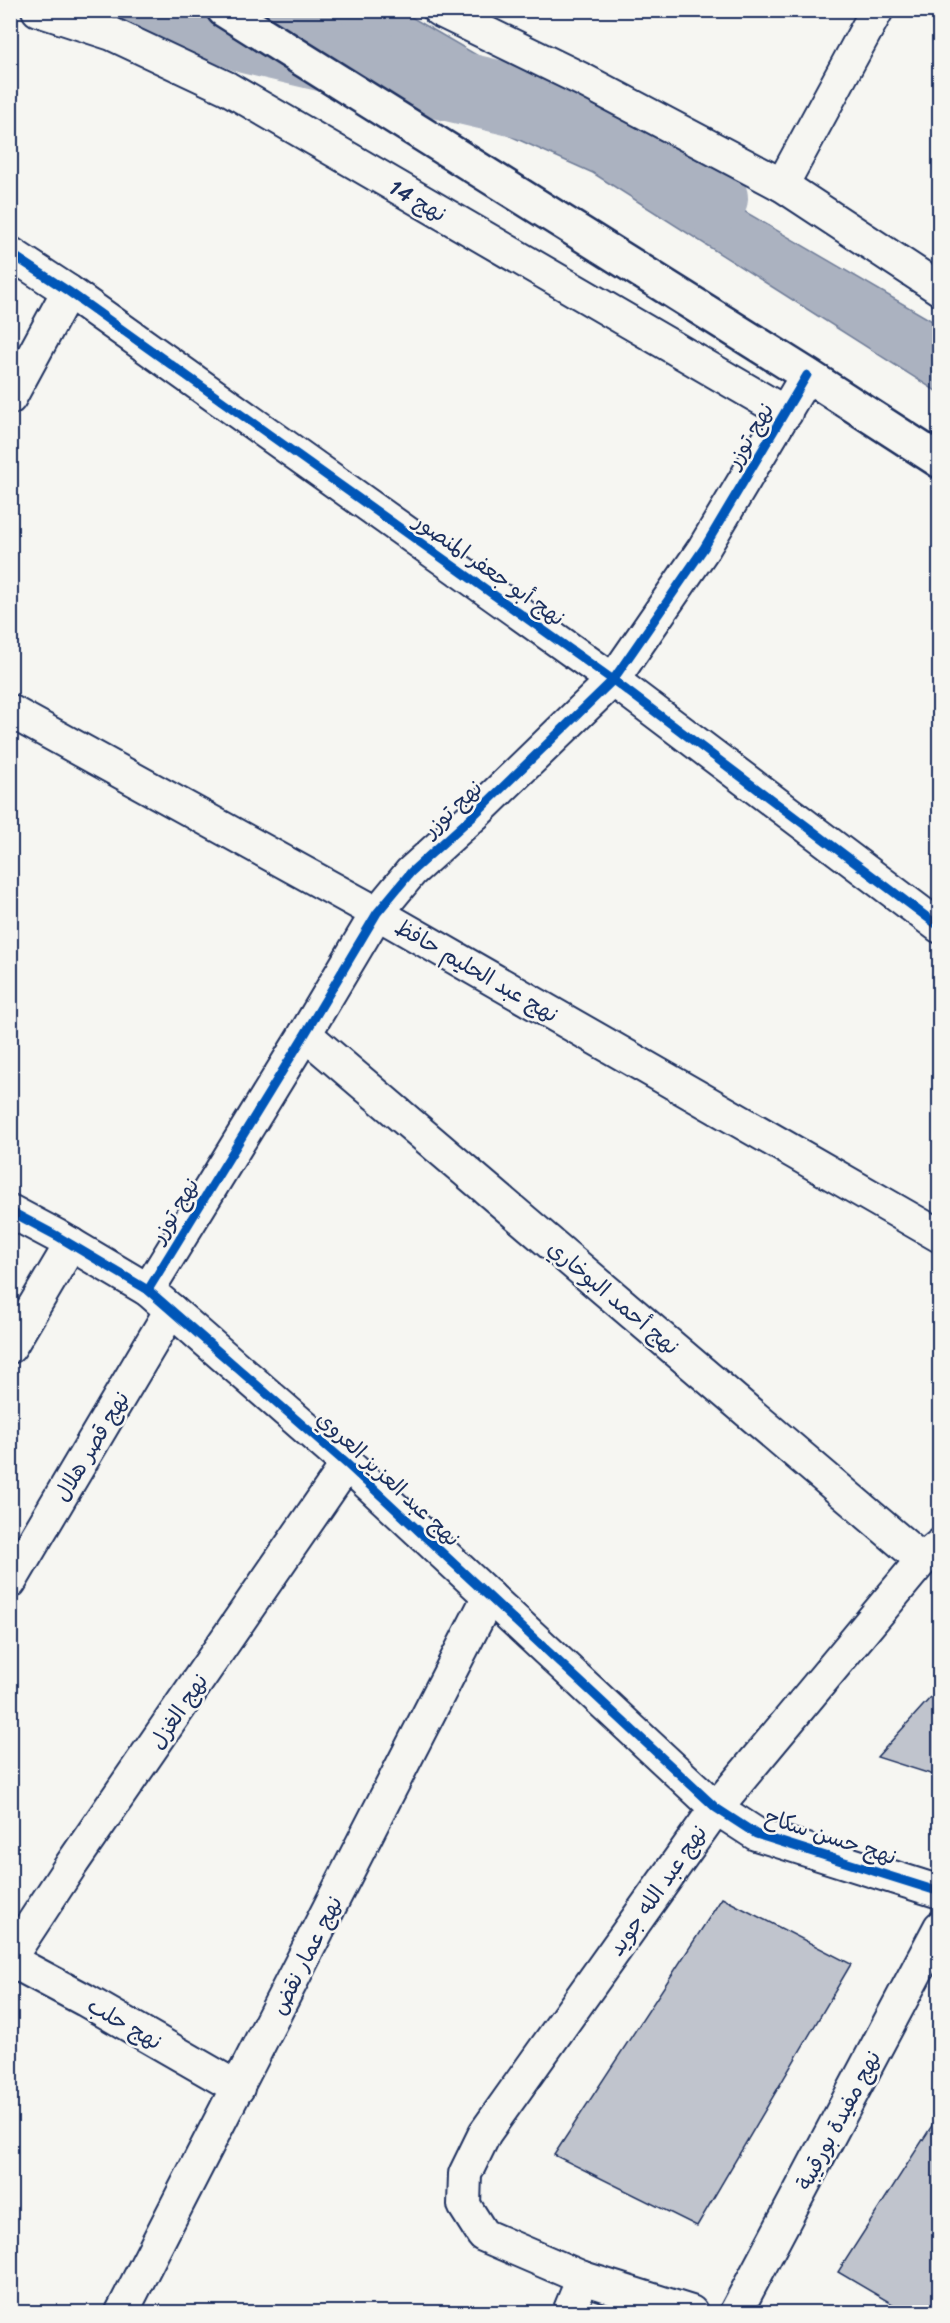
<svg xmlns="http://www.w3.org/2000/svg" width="950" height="2323" viewBox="0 0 950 2323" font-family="Sriracha,'Playpen Sans Arabic',sans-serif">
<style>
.water{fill:#abb2c0;stroke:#717e99;stroke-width:1.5}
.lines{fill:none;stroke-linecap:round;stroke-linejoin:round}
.river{stroke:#abb2c0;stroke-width:72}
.building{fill:#c0c4cd;stroke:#1b2f5e;stroke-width:1.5}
.minor-casing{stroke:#1b2f5e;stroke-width:36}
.secondary-casing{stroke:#1b2f5e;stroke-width:38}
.minor{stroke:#f6f6f2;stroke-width:32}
.secondary{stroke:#f6f6f2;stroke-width:33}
.cycleway-casing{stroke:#f6f6f2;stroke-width:13}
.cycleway{stroke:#0057b8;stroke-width:9}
.labels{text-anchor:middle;stroke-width:5;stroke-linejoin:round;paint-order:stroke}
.street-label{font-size:22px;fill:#1b2f5e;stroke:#f6f6f2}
</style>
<rect width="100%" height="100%" fill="#f6f6f2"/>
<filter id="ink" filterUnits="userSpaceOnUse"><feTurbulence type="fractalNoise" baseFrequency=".0167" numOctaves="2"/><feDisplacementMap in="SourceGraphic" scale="12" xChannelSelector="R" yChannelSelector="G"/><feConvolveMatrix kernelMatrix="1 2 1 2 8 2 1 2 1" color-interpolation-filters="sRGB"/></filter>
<g filter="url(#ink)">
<g class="water">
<path d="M75,11H174L268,78Z"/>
<path d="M294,11H401L939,325V393L593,173L407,90Z"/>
</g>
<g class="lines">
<path class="river" d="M180,10L249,38L589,118L712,198"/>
</g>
<g class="building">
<path d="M940,1687V1777L877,1757Z"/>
<path d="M722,1898L851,1964L697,2226L554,2155Z"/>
<path d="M940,2113V2311L938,2312H906L838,2272Z"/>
</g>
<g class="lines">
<g class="minor-casing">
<g id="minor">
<path d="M38,10L112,34L227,88L786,413"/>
<path d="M439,10L583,80L782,185L940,289"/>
<path d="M782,185L877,10"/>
<path d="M10,253L68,291L613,680L940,927"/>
<path d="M10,398L68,291"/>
<path d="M10,711L377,913L940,1236"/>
<path d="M305,1034L922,1560"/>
<path d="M10,1211L57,1236L148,1290L347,1464L716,1808L756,1834L940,1892"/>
<path d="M148,1290L305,1034L377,913L411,872L474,815L613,680L704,548L807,375"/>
<path d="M10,1347L71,1244"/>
<path d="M10,1582L171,1310"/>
<path d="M10,1958L71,1865L347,1464"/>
<path d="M10,1960L85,2000L238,2088"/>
<path d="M122,2312L489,1596"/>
<path d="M569,2312L583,2278"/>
<path d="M691,2312L583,2278L483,2235L464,2205L465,2174L485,2133L716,1808L922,1560L940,1545"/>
<path d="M736,2312L940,1927"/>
</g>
</g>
<g class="secondary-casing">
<path id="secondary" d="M224,10L807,375L940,461"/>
</g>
<use href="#minor" class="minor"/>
<use href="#secondary" class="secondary"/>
<g class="cycleway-casing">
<g id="cycleway">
<path d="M10,253L68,291L613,680L940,927"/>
<path d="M10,1211L57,1236L148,1290L347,1464L716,1808L756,1834L940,1892"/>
<path d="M148,1290L305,1034L377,913L411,872L474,815L613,680L704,548L807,375"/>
</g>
</g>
<use href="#cycleway" class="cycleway"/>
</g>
</g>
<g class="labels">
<g class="street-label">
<text transform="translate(418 200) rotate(30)" y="8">نهج 14</text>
<text transform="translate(749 435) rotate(-59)" y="8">نهج توزر</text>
<text transform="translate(490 569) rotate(35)" y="8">نهج أبو جعفر المنصور</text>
<text transform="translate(452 808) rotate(-43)" y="8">نهج توزر</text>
<text transform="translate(477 970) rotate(30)" y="8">نهج عبد الحليم حافظ</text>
<text transform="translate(174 1210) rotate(-58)" y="8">نهج توزر</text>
<text transform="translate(614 1297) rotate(40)" y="8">نهج أحمد البوخاري</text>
<text transform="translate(91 1446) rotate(-59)" y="8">نهج قصر هلال</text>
<text transform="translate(389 1478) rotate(43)" y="8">نهج عبد العزيز العروي</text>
<text transform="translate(178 1711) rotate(-56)" y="8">نهج الغزل</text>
<text transform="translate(831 1836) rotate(18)" y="8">نهج حسن سكاح</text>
<text transform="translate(657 1890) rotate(-55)" y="8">نهج عبد الله جويد</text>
<text transform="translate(306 1955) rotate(-63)" y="8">نهج عمار نقض</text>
<text transform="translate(125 2023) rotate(30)" y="8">نهج حلب</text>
<text transform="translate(838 2120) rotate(-62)" y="8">نهج مفيدة بورقيبة</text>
</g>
</g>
<rect width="950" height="2323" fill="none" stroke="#f6f6f2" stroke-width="36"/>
<rect x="18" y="18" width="914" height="2287" fill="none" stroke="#1b2f5e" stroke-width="2" filter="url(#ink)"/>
</svg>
